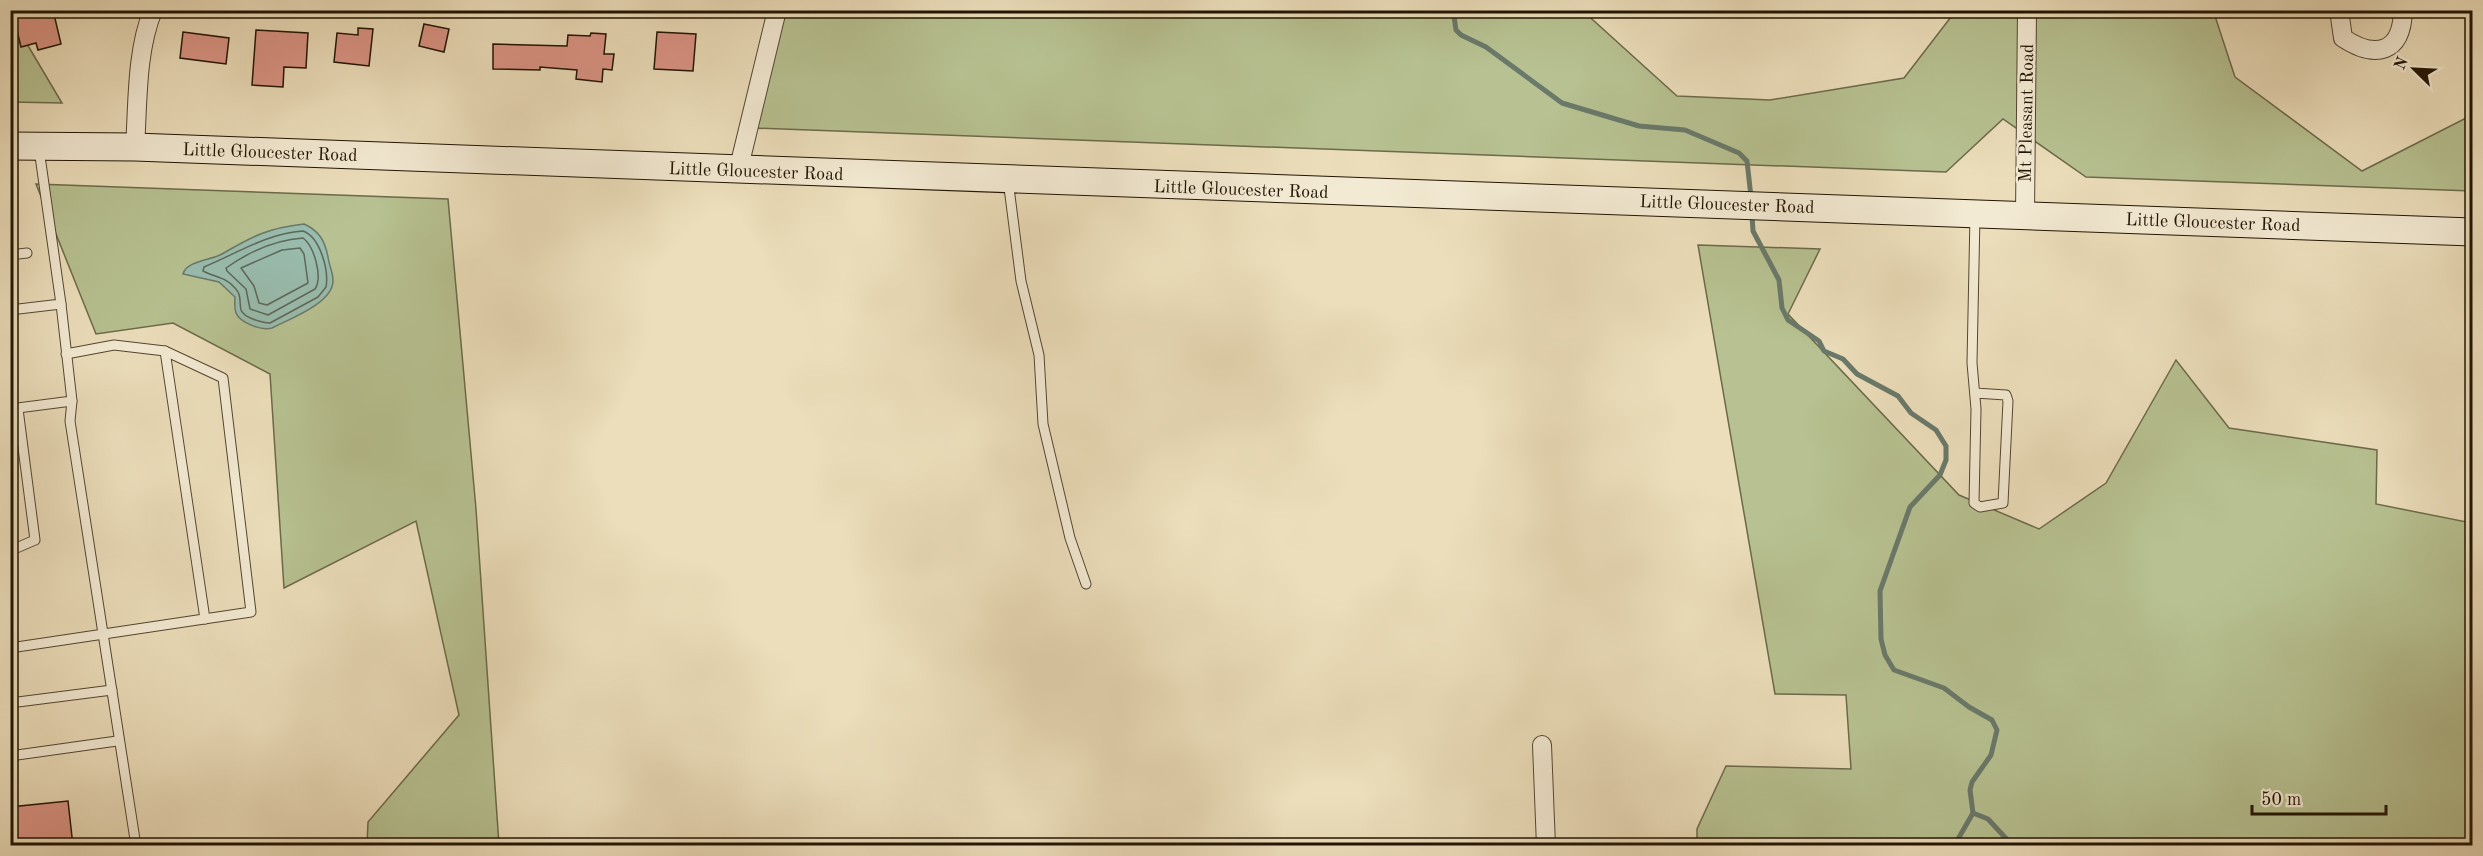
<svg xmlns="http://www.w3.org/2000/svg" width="2483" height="856" viewBox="0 0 2483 856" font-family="'Old Standard TT',serif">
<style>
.green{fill:#b7c191;stroke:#6c6a4a;stroke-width:1.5}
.water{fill:#99bcae;stroke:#69796a;stroke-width:1.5}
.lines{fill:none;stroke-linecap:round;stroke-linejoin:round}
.shore{stroke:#5d6858;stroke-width:1.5}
.stream{stroke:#69796a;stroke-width:5}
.building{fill:#db9485;stroke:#211403;stroke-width:1.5}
.lane-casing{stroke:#544631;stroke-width:11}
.street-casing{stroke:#544631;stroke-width:20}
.secondary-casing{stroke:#211403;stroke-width:29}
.lane{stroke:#f3ead3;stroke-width:9}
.street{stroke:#f3ead3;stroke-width:18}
.secondary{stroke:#f3ead3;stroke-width:27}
.labels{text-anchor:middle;stroke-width:4.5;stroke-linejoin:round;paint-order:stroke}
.street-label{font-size:18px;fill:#211403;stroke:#f3ead3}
</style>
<rect width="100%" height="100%" fill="#ecdebb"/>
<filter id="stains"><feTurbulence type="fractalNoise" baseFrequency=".00333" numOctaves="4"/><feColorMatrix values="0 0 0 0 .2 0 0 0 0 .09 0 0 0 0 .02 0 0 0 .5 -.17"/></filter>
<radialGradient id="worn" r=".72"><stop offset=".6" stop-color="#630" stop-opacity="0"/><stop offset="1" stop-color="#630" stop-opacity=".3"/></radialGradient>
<g class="green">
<path d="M2004,10H2213L2235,77L2362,171L2472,115V191L2086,177L2003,119L1946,172L752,128L773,11H1583L1677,96L1770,100L1904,78L1954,13L1996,14Z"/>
<path d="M11,17L62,103L11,102Z"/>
<path d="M36,184L448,199L476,509L499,845H367L368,822L459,715L416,521L284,588L270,374L173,323L96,334Z"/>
<path d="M1698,245L1820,249L1788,314L1959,495L2039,529L2106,483L2176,360L2229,428L2377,450L2376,504L2472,523V845L1697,846V829L1726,766L1851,769L1846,695L1775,694Z"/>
</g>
<path class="water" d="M304,224C320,231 325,242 328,257C329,265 333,273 333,280C334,303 289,319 272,328C262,331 240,323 236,313C234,308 235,302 235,297L219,282L183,274C186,261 212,260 222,254C253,236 268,228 304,224Z"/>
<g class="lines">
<g class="shore">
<path d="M303,231C320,237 329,270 326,287L318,297L270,323C263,323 244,318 241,310C239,302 242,295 235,288C226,277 214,277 203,271L204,267C238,253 265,234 303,231Z"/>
<path d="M303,238C314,246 323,277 315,289L268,315L250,309L246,289L227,271L226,268C250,251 274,240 303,238Z"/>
<path d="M300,248L304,254L308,283L267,305L259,303L254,286L241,268L282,250Z"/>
</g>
<g class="stream">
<path d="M1453,10L1456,30L1461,35L1486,47L1562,103L1639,126L1685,130L1739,153L1747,161L1751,197"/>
<path d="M1752,215L1753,231L1779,280L1782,308L1788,320L1819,341L1824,351L1843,359L1857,374L1898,396L1911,413L1936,430L1946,446V460L1940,475L1910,507L1880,591L1881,639L1885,655L1894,670L1944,688L1969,707L1992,720L1997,730L1991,755L1972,782L1970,790L1973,813L1954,846"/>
<path d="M1973,813L1988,819L2013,846"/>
</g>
</g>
<g class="building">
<path d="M12,10H53L61,44L38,50L36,43L21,47Z"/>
<path d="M424,24L449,29L444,52L419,46Z"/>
<path d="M358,28L373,29L369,66L334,62L337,33L358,35Z"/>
<path d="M256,30L308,33L306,68L284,67L283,87L252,85Z"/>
<path d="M183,32L229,38L226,64L180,58Z"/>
<path d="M657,32L696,34L693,71L654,69Z"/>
<path d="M591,33L606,34L604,54H614L612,70L603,69L602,82L576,79L577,70L540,67V70L493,69V44L567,46L568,35L590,36Z"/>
<path d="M68,801L73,846H10V807Z"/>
</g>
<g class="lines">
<g class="lane-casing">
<g id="lane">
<path d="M1008,180L1021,281L1039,355L1043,424L1070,538L1086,584"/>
<path d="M10,255L27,253"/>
<path d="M10,310L61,304L39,149"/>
<path d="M165,351L205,619"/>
<path d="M1975,393L2006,395L2008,401L2003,503L1980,507L1974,503L1976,409L1972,363L1975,215"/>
<path d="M72,401L70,421L136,846"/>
<path d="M10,409L72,401L61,304"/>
<path d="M10,554L14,549L35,540L18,409"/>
<path d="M10,648L251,612L223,378L165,351L114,345L66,354"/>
<path d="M10,703L112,690"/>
<path d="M10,756L117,741"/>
</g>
</g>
<g class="street-casing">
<g id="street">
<path d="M2339,10L2343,38C2375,59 2402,54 2403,10"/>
<path d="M135,147C138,102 136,52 153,10"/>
<path d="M738,171L777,10"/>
<path d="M2025,215L2027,10"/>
<path d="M1542,745L1546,846"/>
</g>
</g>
<g class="secondary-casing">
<path id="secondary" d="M10,146L135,147L2472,232"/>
</g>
<use href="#lane" class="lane"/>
<use href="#street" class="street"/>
<use href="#secondary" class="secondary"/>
</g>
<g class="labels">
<g class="street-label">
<text transform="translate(2026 113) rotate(-89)" y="6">Mt Pleasant Road</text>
<text transform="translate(270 152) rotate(2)" y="6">Little Gloucester Road</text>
<text transform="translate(756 171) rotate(2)" y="6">Little Gloucester Road</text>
<text transform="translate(1241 189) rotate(2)" y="6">Little Gloucester Road</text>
<text transform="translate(1727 204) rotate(2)" y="6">Little Gloucester Road</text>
<text transform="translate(2213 222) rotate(2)" y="6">Little Gloucester Road</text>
</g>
</g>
<rect width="2483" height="856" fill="none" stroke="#ecdebb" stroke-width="36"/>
<rect x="12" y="12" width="2459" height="832" fill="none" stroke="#211403" stroke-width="3"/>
<rect x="18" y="18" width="2447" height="820" fill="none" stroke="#211403" stroke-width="1.5"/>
<g transform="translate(2414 69) rotate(294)" stroke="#f3ead3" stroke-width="4.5" paint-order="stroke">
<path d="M0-4.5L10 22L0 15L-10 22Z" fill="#211403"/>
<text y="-9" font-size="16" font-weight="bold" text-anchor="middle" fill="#211403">N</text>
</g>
<path d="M2252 805v9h134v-9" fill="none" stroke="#211403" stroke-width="3"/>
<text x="2261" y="805" font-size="18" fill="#211403" stroke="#f3ead3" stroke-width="4.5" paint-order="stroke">50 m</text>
<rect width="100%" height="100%" filter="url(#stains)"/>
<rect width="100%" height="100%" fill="url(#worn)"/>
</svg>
